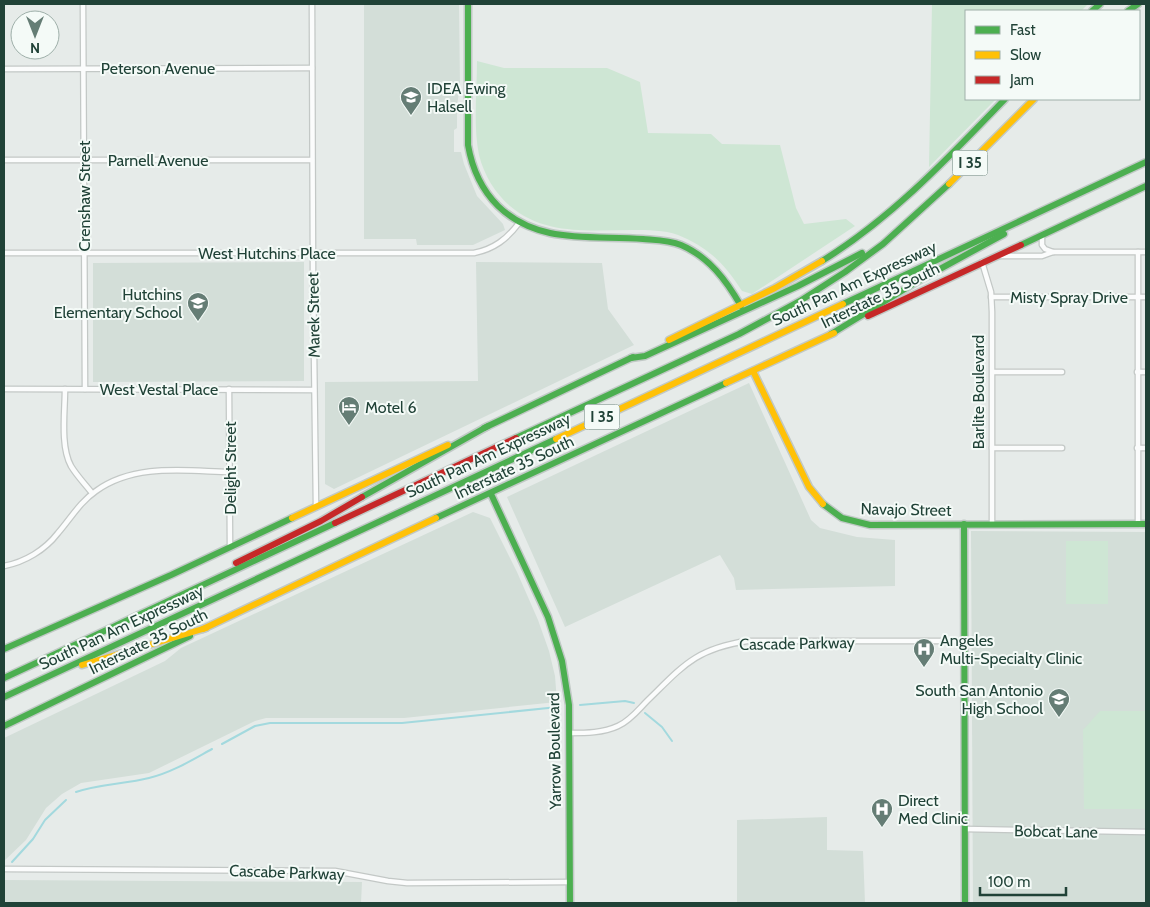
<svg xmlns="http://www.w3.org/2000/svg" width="1150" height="907" viewBox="0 0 1150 907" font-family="Cabin,sans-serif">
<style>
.built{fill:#d3ded8}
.green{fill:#cee6d4}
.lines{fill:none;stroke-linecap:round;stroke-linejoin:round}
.stream{stroke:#a3d9de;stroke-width:2}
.street-casing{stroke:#c3c8c6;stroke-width:7}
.fast-casing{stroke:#c1c9c6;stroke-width:9}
.slow-casing{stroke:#c1c9c6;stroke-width:9}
.jam-casing{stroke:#c1c9c6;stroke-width:9}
.street{stroke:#fbfcfc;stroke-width:4.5}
.fast{stroke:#4caf50;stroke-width:6}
.slow{stroke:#ffc107;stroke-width:6}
.jam{stroke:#c62828;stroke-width:6}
.labels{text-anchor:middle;stroke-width:4;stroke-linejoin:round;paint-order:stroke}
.shield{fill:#f4faf7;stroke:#607971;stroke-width:1}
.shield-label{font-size:15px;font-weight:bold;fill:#204237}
.street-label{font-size:16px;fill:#204237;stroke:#f4faf7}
.poi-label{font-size:16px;fill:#204237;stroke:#f4faf7;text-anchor:start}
</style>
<rect width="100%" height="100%" fill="#e6ebe9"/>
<g class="built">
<path d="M364,4H459L460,87L457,105V128L454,130V152H461L464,164L477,196L503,224L505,230L473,245H417L416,239H364Z"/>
<path d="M304,262V381L93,382V263Z"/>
<path d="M476,262L602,263L608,309L634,345L334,489L325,484V382L478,381Z"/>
<path d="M749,383L811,520L820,528L857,537L895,540V586L736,590L734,578L720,555L565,627L507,497Z"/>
<path d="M473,512L490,518L517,572L538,620L549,651L555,676L557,702L404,718H266L255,721L149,773L81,783L62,794L46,808L26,840L4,861V738L165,661L181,648Z"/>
<path d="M971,531L1146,532V903H973Z"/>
<path d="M827,817V850L863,851L865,903H737V820Z"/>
<path d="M4,880L362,882L361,903H4Z"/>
</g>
<g class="green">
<path d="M932,4H1088L1081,11H966V99H996L929,167Z"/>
<path d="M477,61L504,68H607L640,82L648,133L711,134L722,144L780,145L796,208L804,224L846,219L855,226L752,294L742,291C725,264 708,247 678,235C664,230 648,230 633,230C590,230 545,236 510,206C495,193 484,175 479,155C473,126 477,90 477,61Z"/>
<rect x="1066" y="541" width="42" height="63"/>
<path d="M1100,711H1146V809H1084L1083,730Z"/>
</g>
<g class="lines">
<g class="stream">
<path d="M580,705L625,701L634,703"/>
<path d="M645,713L662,727L672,741"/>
<path d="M222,744L255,726L270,723H402L558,707"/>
<path d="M76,792C100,784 125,784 149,778C171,773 192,760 212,749"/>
<path d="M12,862L33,839L45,820L66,800"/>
</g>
<g class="street-casing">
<g id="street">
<path d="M83,4L85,389"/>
<path d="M312,4L313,272L316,507"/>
<path d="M4,69L312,68"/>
<path d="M4,160H312"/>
<path d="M1042,235V245L1045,249L1053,252"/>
<path d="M1138,252V524"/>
<path d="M4,253H474C494,249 507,239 519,223"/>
<path d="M1001,256H1042L1053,252H1146"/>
<path d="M982,262L991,292L992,312V524"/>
<path d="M991,297H1146"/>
<path d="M993,372H1062"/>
<path d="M1137,372H1146"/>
<path d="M4,389L314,390"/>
<path d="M65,389C65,411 60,446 71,466C77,476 85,484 92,493"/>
<path d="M229,389L230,547"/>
<path d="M992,448H1062"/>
<path d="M1137,448H1146"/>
<path d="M4,566C25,562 45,550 58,533C71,518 80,502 96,491C135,463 185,471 230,472"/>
<path d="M569,733C586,733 603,733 618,726C630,721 639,709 647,701C683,666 695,649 747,641H964"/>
<path d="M965,829L1146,832"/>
<path d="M4,869L335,871L388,881L407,883L570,882"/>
</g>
</g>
<g class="fast-casing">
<g id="fast">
<path d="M468,4V145C472,168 482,190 498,206C538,245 592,235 643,239C655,240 669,240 681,245C709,257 726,280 741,306"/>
<path d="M1092,11L1100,4"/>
<path d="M1128,11L1138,4"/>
<path d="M1021,245L1146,186"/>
<path d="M822,261C892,218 949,157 1005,99"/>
<path d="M843,304L1146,162"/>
<path d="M831,334L918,281L1004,234"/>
<path d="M631,358L645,356L798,286L862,253"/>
<path d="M484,428L633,357"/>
<path d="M516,438L739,334L800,301L845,272L883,244L949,184"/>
<path d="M491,494L548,617L562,661L569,705L570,903"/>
<path d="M362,497L488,426"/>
<path d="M823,504L842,518L870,525L1146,524"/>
<path d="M436,518L726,383"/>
<path d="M964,524L965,903"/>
<path d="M4,649L171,575L292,518"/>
<path d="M4,678L335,523"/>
<path d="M4,697L556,439"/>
<path d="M4,726L190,636"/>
</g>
</g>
<g class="slow-casing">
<g id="slow">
<path d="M949,184L1034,99"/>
<path d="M669,340L775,288L822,261"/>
<path d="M753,371L809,487L823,504"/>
<path d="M726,383L834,333"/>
<path d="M556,439L843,304"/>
<path d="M292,518L448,445"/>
<path d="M203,629L436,518"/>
<path d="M82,665L206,628"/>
</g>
</g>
<g class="jam-casing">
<g id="jam">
<path d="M868,316L1021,245"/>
<path d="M335,523L516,438"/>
<path d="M236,563L321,521L362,497"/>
</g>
</g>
<use href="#street" class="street"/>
<use href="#fast" class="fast"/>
<use href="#slow" class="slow"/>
<use href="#jam" class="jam"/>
</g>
<defs>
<g id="school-pin" transform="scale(1.125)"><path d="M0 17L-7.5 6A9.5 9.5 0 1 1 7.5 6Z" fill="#657d75" stroke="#f4faf7"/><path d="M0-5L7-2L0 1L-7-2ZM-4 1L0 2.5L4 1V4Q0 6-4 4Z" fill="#fff"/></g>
<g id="hotel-pin" transform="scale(1.125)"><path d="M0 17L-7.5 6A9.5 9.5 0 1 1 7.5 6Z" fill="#657d75" stroke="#f4faf7"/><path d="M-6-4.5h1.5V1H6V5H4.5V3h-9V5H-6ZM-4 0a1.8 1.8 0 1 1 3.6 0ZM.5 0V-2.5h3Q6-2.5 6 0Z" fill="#fff"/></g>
<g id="hospital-pin" transform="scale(1.125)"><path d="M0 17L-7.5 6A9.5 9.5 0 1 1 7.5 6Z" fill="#657d75" stroke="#f4faf7"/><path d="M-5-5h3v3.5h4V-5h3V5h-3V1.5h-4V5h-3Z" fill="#fff"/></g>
</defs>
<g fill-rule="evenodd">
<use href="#school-pin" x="411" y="97"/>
<use href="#school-pin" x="198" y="303"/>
<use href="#hotel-pin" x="349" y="407"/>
<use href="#hospital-pin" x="924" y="649"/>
<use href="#school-pin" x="1059" y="699"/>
<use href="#hospital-pin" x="882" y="809"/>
</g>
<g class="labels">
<g class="shield">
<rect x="952.5" y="150.5" width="35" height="25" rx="4"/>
<rect x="584.5" y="404.5" width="35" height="25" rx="4"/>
</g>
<g class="shield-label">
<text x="970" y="168">I 35</text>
<text x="602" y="422">I 35</text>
</g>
<g class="street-label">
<text x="158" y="74">Peterson Avenue</text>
<text x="158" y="166">Parnell Avenue</text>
<text transform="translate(84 196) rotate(-90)" y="6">Crenshaw Street</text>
<text x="267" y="259">West Hutchins Place</text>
<text transform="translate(854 283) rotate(-25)" y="6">South Pan Am Expressway</text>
<text transform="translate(880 295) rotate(-26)" y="6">Interstate 35 South</text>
<text x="1069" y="303">Misty Spray Drive</text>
<text transform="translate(313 315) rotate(-91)" y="6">Marek Street</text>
<text x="159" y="395">West Vestal Place</text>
<text transform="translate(978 392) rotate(-90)" y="6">Barlite Boulevard</text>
<text transform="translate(488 455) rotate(-25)" y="6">South Pan Am Expressway</text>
<text transform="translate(514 467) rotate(-25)" y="6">Interstate 35 South</text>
<text transform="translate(230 468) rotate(-90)" y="6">Delight Street</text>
<text transform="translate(906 509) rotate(1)" y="6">Navajo Street</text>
<text transform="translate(121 627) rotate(-25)" y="6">South Pan Am Expressway</text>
<text transform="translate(148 641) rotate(-26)" y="6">Interstate 35 South</text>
<text transform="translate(797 643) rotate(-1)" y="6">Cascade Parkway</text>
<text transform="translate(554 751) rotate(-91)" y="6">Yarrow Boulevard</text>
<text transform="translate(1056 831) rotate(1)" y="6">Bobcat Lane</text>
<text transform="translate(287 872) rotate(2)" y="6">Cascabe Parkway</text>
</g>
<g class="poi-label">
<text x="427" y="94">IDEA Ewing<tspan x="427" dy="18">Halsell</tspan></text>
<text x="182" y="300" text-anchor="end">Hutchins<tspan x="182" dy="18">Elementary School</tspan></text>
<text x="365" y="413">Motel 6</text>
<text x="940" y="646">Angeles<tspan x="940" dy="18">Multi-Specialty Clinic</tspan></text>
<text x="1043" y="696" text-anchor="end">South San Antonio<tspan x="1043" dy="18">High School</tspan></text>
<text x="898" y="806">Direct<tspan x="898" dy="18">Med Clinic</tspan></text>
</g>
</g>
<rect width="1150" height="907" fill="none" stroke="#204237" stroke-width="10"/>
<rect x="965" y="10" width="175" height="90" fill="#f4faf7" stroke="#9fb0aa"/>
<rect x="975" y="26" width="25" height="8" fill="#4caf50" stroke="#9fb0aa"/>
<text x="1010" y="35" font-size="15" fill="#204237">Fast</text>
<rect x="975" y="51" width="25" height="8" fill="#ffc107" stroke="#9fb0aa"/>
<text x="1010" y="60" font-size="15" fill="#204237">Slow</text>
<rect x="975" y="76" width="25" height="8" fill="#c62828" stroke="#9fb0aa"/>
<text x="1010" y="85" font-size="15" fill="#204237">Jam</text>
<g transform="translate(35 35) rotate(180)"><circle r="24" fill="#f4faf7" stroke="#9fb0aa"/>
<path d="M0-4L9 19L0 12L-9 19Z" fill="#657d75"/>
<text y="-8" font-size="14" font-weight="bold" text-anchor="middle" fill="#204237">N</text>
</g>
<path d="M980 887v8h86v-8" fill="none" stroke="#204237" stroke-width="2.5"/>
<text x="988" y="887" font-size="15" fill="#204237" stroke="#f4faf7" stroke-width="4" paint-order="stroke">100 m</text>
</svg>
